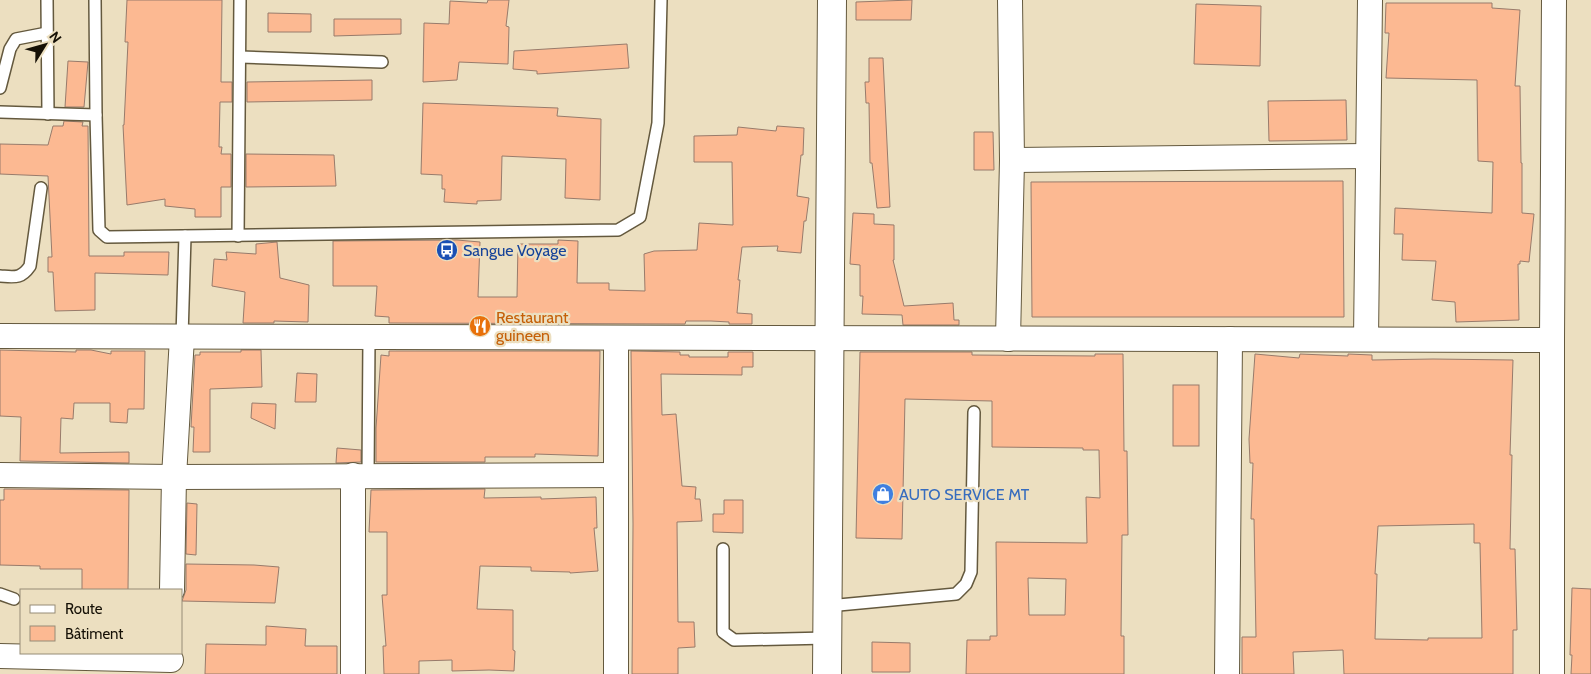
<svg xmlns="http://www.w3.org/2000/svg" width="1591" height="674" viewBox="0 0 1591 674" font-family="Cabin,sans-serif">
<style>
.building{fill:#fcb992;stroke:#987b6b;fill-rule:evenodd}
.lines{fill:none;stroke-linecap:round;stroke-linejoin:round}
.lane-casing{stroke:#64593e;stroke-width:14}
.street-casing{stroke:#64593e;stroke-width:26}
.secondary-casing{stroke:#64593e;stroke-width:30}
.lane{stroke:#fff;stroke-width:11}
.street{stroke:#fff;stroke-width:24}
.secondary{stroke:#fff;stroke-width:28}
.labels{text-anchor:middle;stroke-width:4.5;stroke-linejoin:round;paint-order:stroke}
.transit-label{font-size:16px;fill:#164399;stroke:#ecdfc0;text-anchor:start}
.food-label{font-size:16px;fill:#c56008;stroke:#ecdfc0;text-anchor:start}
.shop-label{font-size:16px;fill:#366cbe;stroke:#ecdfc0;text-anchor:start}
</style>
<rect width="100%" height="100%" fill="#ecdfc0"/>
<g class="building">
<path d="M127,0H222L221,82H232V102H220L219,147H222L221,154H231V187H221V217H195V209L165,206V199L127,205L123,125H124L128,42H125Z"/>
<path d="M488,0H509L506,26L509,27L508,64L459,62L457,80L423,82L424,23L449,24L450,1L487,3Z"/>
<path d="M912,0L911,20H856V2Z"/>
<path d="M1386,3H1492V8L1520,10L1515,86H1520L1521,163H1522V213L1534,214L1529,262L1520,261V264H1518L1519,320L1456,322L1455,302L1432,300L1436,261L1402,260L1403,234H1394L1395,208L1492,213L1493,162L1478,161L1477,80L1386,78L1389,33H1385Z"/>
<path d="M1196,4L1261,6L1260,66L1194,64Z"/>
<path d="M268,13L311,14V32H268Z"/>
<path d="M334,19H401V34L334,36Z"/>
<path d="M627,44L629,68L537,74V71L513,69L514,51Z"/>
<path d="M869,58H883L890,207L877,208L872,163H870L869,103H866L865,82H869Z"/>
<path d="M68,61L88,62L84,107H65Z"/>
<path d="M372,80V100L247,102V82Z"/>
<path d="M1346,100L1347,140L1269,141L1268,101Z"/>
<path d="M423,103L558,108L557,116L601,119L600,200L565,198L566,159L502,156L501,200L477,201V204L444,202L445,189H442V175L421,174Z"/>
<path d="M64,121L83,122L82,126H88L89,256H124V252H169L168,275L95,273V310L55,311L53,272H48V257H52L48,176L0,174V144L48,145L53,126H63Z"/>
<path d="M777,126L804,128L803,155H801L797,196L809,198L806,221H804L801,253L777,251L778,246L742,247L738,280H740L737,313L752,314V324H729V322L711,321H686L685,324L389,323V317L375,316L377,286H333V241L457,240L480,242L478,297H517L518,244H558V240L578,241L577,283H609V290L645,291L644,254L654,251L697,250L699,223L733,225L732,162H694V136L737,135L738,127L776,131Z"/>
<path d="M974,132H993L994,170H974Z"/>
<path d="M246,154L334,155L336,186L246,187Z"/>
<path d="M1343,181L1344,317H1032L1031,182Z"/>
<path d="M853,213L874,214V224L894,225V260H893L904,306L953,303L954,320H959V325H903L902,315L862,314L863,296H860V265L850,264Z"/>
<path d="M277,242L280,278L309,285L308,322L274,321V323H243L245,292L212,286L214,259L227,260L226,252L256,254V244Z"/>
<path d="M0,350L76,352V350H91L111,354V351H145L144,409H128L127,423L110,422V403H74L73,419L61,418L60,453L129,452V463L20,461L21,417L0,416Z"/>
<path d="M241,350H261L262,387L210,389V452H193L194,427H191L195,355H200V352H241Z"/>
<path d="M389,351H600L598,456L535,454V457H485V462H376V428L381,355L389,356Z"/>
<path d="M631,351L680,352V355H689V357H728V352H753V367H742V375L661,374L662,415L676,414L682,486L696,487L695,499H700L702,521L677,522L678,622H694L695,647L678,648V674H632L633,524Z"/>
<path d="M860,352H972V355L1095,356V354H1123L1124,451H1127L1128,535H1122L1121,636H1124V674H966L967,640H990V636H997L996,542L1087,543L1086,497L1100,498L1099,450H1083V448L992,447V401L905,399L902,539L856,538ZM1028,578L1066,579L1065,615H1029Z"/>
<path d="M1255,354L1299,358L1300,354L1348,356V354L1372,355V360L1433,359L1513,360L1510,455H1512L1510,549H1515L1517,630H1513V674H1344L1343,650L1293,652L1294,674H1242V637H1256L1254,519H1251L1253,463H1250L1249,439ZM1474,524V543H1480L1482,638H1428V640L1375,639L1377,574H1375L1378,526Z"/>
<path d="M297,373L317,374L316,402H295Z"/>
<rect x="1173" y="385" width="26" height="61"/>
<path d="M252,403L276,404L275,429L251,418Z"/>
<path d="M337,448L361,450V462L336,463Z"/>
<path d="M4,489L129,490L128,590H82V569H40V566L0,565V500H4Z"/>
<path d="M485,489L484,498L541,497V499L596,497L597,528H594L598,571L570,573V572L531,571V567L480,566L477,609L513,610V650L515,651L514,671L489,670L452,671V660L419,661V674H384L383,646H386L382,595H387V532H369L371,490Z"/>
<path d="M724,500H743V533L713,532V514H724Z"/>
<path d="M187,503L197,504L196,555L186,554Z"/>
<path d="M186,564L254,565L279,567L275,603L182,601L186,590Z"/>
<path d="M1572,588L1591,589V674H1571L1572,655H1570Z"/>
<path d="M266,626L306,629L305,646H337V674H205L206,644L266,645Z"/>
<path d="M872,642L910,643V672H872Z"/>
</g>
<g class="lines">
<g class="lane-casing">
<g id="lane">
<path d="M47,0L48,114"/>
<path d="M95,0L96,115L99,230L107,237L618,230L640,217L658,123L661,0"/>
<path d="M240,57L382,62"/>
<path d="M0,88L10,49L16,39L47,33"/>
<path d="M0,112L96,115"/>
<path d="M238,236L240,0"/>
<path d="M0,276C15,277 21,279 30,266L41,188"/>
<path d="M182,337L185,236"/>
<path d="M368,476L369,337"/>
<path d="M723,549V632L734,640L827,638"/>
<path d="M0,594L14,599"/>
<path d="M828,606L956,594L966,584L971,572L974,412"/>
</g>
</g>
<g class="street-casing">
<g id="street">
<path d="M1012,160L1368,156"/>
<path d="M0,336L1552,340"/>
<path d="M616,338V674"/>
<path d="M1008,339L1012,160L1010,0"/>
<path d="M1366,339L1370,0"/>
<path d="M0,475L174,477L616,475"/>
<path d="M172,590L174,477L182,337"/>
<path d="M0,656L171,660"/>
<path d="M353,674V475"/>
<path d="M1227,674L1230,339"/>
<path d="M1552,674V340L1554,0"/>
</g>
</g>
<g class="secondary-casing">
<path id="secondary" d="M827,674L832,0"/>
</g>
<use href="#lane" class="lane"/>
<use href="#street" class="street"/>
<use href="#secondary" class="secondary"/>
</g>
<defs>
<g id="bus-disc" transform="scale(1.125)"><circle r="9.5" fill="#1a4fb4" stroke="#ecdfc0"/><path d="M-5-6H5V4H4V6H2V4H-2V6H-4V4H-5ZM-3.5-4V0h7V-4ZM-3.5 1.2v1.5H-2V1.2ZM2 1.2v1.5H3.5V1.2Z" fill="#fff"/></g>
<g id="restaurant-disc" transform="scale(1.125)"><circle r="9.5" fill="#e8710a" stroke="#ecdfc0"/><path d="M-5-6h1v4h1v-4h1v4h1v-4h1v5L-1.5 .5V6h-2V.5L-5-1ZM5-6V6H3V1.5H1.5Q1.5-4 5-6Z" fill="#fff"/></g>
<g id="shop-disc" transform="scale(1.125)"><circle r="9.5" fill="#3f7fe0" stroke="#ecdfc0"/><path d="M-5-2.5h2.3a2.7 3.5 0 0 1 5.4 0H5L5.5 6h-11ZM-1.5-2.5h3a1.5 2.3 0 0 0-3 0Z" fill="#fff"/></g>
</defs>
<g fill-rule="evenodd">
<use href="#bus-disc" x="447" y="250"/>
<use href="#restaurant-disc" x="480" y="326"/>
<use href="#shop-disc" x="883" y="494"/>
</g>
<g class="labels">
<g class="transit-label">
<text x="463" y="256">Sangue Voyage</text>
</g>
<g class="food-label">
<text x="496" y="323">Restaurant<tspan x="496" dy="18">guineen</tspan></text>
</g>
<g class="shop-label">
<text x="899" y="500">AUTO SERVICE MT</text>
</g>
</g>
<rect x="20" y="589" width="162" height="65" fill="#ecdfc0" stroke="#968c76"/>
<rect x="30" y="605" width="25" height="8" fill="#ffffff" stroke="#968c76"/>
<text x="65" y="614" font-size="15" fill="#151006">Route</text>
<rect x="30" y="626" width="25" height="15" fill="#fcb992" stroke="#968c76"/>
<text x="65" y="639" font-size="15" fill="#151006">Bâtiment</text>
<g transform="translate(45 45) rotate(53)" stroke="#ecdfc0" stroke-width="4" paint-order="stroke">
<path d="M0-4L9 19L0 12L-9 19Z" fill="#151006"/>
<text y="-8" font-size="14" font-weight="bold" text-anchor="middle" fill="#151006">N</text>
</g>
</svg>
